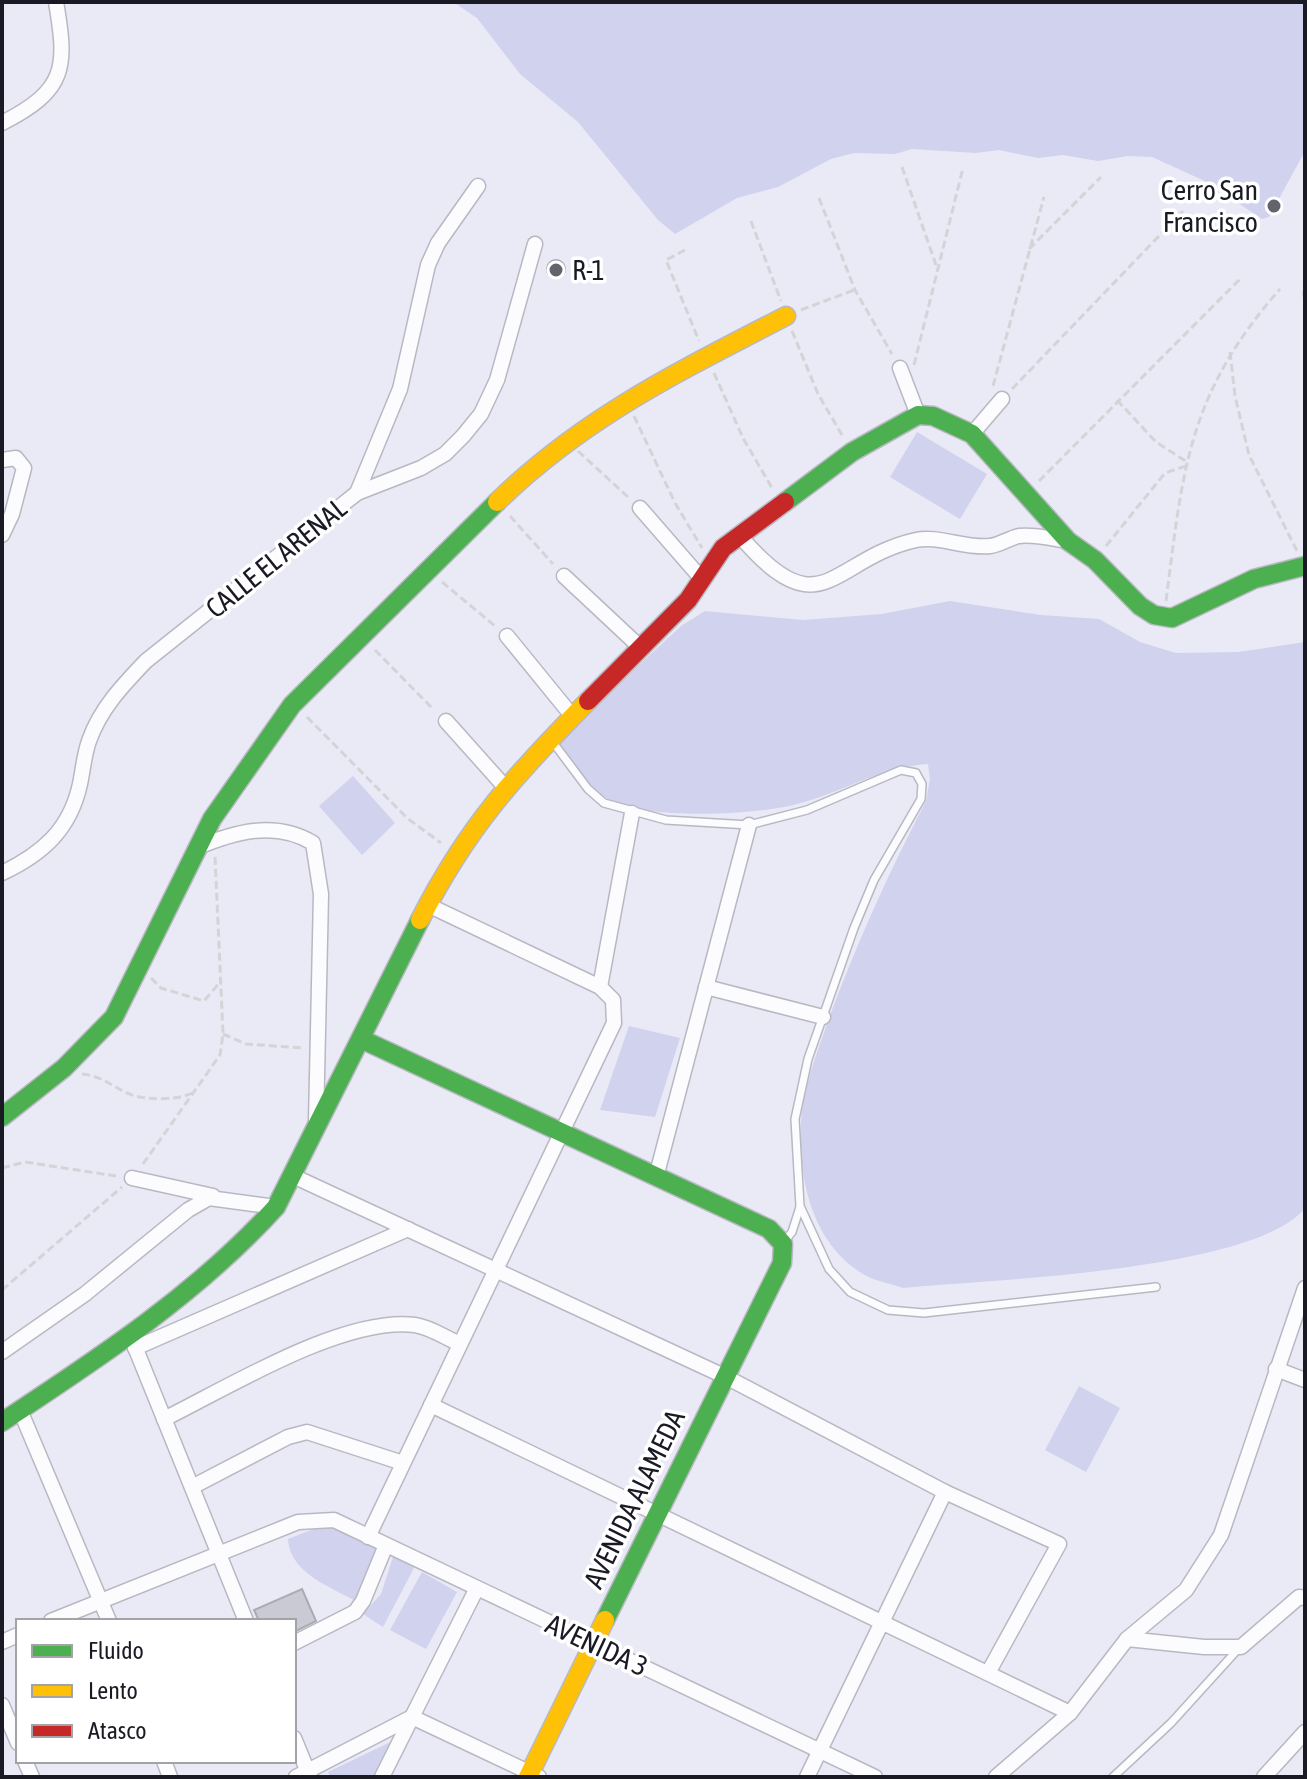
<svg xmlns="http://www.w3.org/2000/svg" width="1307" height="1779" viewBox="0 0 1307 1779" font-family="'Asap Condensed',sans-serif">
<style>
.green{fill:#d0d2ee}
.building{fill:#c9cad4;stroke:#aaabb5;stroke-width:2}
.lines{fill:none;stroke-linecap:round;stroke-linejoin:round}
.lane-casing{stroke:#b8b8c2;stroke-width:10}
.street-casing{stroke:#b8b8c2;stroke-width:17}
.fast-casing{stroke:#b8b8c2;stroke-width:21}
.slow-casing{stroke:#b8b8c2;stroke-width:21}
.jam-casing{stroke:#b8b8c2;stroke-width:21}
.path{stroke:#d4d4d8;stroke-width:3;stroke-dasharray:8 4;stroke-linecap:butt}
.lane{stroke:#fcfcfe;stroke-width:7}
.street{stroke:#fcfcfe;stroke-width:14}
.fast{stroke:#4caf50;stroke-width:18}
.slow{stroke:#ffc107;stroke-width:18}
.jam{stroke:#c62828;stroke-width:18}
.poi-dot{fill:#62636d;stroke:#fff;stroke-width:3}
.labels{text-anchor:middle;stroke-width:7;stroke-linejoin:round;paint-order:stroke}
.poi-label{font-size:28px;fill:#191a24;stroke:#fff;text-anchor:end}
.street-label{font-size:28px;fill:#191a24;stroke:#fff}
</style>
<rect width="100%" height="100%" fill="#e9eaf5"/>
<g class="green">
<path d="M453,2H1305V151L1269,217L1262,219L1207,182L1152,157L1128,156L1098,161L1063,155L1038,158L999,150L976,153L912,149L895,154L854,153L831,159L778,187L737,198L675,234L658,220L578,122L520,74L477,18Z"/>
<path d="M917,432L987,474L960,519L890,477Z"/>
<path d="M950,601L1041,615L1099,619L1140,642L1176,653L1239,652L1305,642V1208C1255,1271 988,1280 903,1288C890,1283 874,1281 863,1274C812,1244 798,1178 801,1124C802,1089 818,1051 829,1018C857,943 889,872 926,801L930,779L928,764C879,767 840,794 793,805C753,815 639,821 605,797C585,784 572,760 557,741L681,626L705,611L803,620L882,614Z"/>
<path d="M353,776L395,823L362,855L319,806Z"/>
<path d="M629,1026L680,1038L655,1117L600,1110Z"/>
<path d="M1079,1386L1120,1408L1086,1472L1045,1450Z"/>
<path d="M324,1525L372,1543L377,1552L359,1603C332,1587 290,1574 288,1539Z"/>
<path d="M394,1554L416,1564L383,1627L363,1614L381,1594Z"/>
<path d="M422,1572L457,1592L426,1649L390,1630Z"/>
<path d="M403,1736L380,1777H330L328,1772Z"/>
</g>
<g class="building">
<circle cx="556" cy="269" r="9"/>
<path d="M302,1589L316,1621L294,1632V1621H259L254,1610Z"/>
</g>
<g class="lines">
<g class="lane-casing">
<g id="lane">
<path d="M552,741L588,789L604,803L666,820L749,825L807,810L901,770L916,773L922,784L921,799L874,880L854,928L808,1059L795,1119L800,1206L829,1269L850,1292L888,1310L924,1313L1156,1287"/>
<path d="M784,1242L792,1232L800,1207"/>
<path d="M1113,1777L1171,1723L1240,1647"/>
</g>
</g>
<g class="street-casing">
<g id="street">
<path d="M2,123C67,90 67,67 56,2"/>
<path d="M900,368L918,415"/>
<path d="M972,434L1002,399"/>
<path d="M2,460L16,458L24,468L12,514L2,535"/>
<path d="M357,493L400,389L428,265L438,243L478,186"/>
<path d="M640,508L700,577"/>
<path d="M740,536C822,632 831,559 916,540C938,535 966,549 990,546C1000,545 1009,538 1019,536C1034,534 1053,539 1068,541"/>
<path d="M564,576L642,649"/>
<path d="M507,636L573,717"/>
<path d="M446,721L505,787"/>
<path d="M196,848C234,832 275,820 313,843L321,894L316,1122"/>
<path d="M2,873C42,854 70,830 80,784C83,770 84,755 89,741C100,709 123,685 146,661L357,493L421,468L445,454L463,436L481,414L497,380L535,244"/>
<path d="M600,987L632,813"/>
<path d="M706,987L823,1017"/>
<path d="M293,1176L726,1377L945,1492L1059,1544L988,1673"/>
<path d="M656,1177L749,825"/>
<path d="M132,1178L213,1196"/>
<path d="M131,1337L246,1621"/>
<path d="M135,1348L408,1229"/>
<path d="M2,1352L85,1294L188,1210L209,1198L276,1207"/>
<path d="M1276,1369L1305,1380"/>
<path d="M431,1405L1070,1713"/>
<path d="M20,1410L109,1621"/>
<path d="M164,1419C229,1387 344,1316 415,1325C430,1327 446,1338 460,1344"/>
<path d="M192,1487L288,1437L307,1432L403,1463"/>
<path d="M368,1537L614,1023L613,1000L600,987L428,905"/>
<path d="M51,1621L298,1522L334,1520L875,1777"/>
<path d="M1127,1639L1204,1647H1241L1299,1597L1305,1598"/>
<path d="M2,1642L18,1635"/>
<path d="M294,1643L355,1612L363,1601L386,1545"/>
<path d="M2,1705L18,1743"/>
<path d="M294,1738L310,1777"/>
<path d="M25,1761L32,1777"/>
<path d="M164,1761L170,1777"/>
<path d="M296,1777L412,1717L477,1588"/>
<path d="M382,1777L412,1717L539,1777"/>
<path d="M807,1777L945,1492"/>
<path d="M996,1777L1070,1713L1127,1639L1186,1590L1221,1535L1305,1288"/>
<path d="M1264,1777L1305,1732"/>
</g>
</g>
<g class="fast-casing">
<g id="fast">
<path d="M785,502L852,452L918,415L933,416L972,434L1068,541L1095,560L1140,606L1154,615L1172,618L1254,579L1305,566"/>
<path d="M361,1039L769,1229L783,1244L782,1263L605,1620"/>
<path d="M2,1117L64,1068L114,1017L212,819L292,705L497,502"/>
<path d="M2,1422C99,1358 197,1294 276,1207L420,920"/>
</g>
</g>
<g class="slow-casing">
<g id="slow">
<path d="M497,502C584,417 680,371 786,316"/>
<path d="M420,920C467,827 516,774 588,701"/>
<path d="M528,1777L605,1620"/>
</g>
</g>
<g class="jam-casing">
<path id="jam" d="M588,701L688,600L723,548L785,502"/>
</g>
<g class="path">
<path d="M902,167L936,265"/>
<path d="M819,198L855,290L892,354"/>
<path d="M751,221L781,301"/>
<path d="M1029,249L1101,177"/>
<path d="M685,250L666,260L699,341"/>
<path d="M1303,291L1305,301"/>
<path d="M801,310L854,290"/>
<path d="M792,331L818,394L842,435"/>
<path d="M1230,352L1235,396L1249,455L1297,551"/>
<path d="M914,365L963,168"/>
<path d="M714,373L743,438L772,488"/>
<path d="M993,386L1044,197"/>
<path d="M1012,389L1183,211"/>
<path d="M1117,400L1156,442L1187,462"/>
<path d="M634,416L675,503L702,548"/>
<path d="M578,451L628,497"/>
<path d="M1039,481L1242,277"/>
<path d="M510,516L553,564"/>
<path d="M1106,546L1165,473L1186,466"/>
<path d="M442,582L495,626"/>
<path d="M1166,601C1183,468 1188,394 1280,289"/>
<path d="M375,650L434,710"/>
<path d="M307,717L407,818L441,843"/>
<path d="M151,978L161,988L204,1001L221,981"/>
<path d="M223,1034L246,1044L303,1048"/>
<path d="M82,1074C107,1077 115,1090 135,1096C150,1100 179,1100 192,1093"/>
<path d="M143,1164L220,1055L223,1034L215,856"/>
<path d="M2,1168L25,1162L116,1176"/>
<path d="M2,1290L122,1187"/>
</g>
<use href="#lane" class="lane"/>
<use href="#street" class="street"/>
<use href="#fast" class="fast"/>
<use href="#slow" class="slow"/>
<use href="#jam" class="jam"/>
</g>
<g class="poi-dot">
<circle cx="1274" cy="206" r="8"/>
<circle cx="556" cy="270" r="8"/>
</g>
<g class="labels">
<g class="poi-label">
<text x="1258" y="200">Cerro San<tspan x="1258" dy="32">Francisco</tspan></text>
<text x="572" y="280" text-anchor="start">R-1</text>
</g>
<g class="street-label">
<text transform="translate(276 558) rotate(-39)" y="10">CALLE EL ARENAL</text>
<text transform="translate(634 1499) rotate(-64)" y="10">AVENIDA ALAMEDA</text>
<text transform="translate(597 1645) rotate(25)" y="10">AVENIDA 3</text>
</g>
</g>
<rect width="1307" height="1779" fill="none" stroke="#191a24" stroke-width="8"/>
<rect x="16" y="1619" width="280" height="144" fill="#ffffff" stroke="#a3a3a7" stroke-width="2"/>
<rect x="32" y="1645" width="40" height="12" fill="#4caf50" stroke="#a3a3a7" stroke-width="2"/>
<text x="88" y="1659" font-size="24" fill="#191a24">Fluido</text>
<rect x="32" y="1685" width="40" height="12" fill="#ffc107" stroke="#a3a3a7" stroke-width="2"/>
<text x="88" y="1699" font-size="24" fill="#191a24">Lento</text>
<rect x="32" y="1725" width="40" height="12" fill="#c62828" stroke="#a3a3a7" stroke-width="2"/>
<text x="88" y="1739" font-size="24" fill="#191a24">Atasco</text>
</svg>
